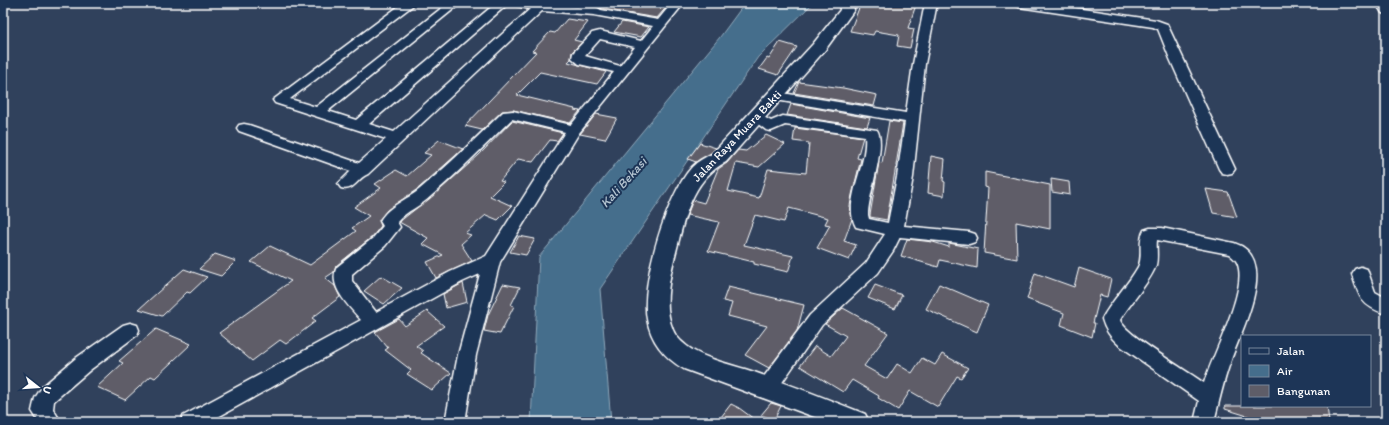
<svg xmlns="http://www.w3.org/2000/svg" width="1389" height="425" viewBox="0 0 1389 425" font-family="Itim,sans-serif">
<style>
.water{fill:#456e8c;stroke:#8fa8ba}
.building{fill:#5e5d68;stroke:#fff}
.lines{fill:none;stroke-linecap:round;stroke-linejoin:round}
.minor-casing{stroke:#fff;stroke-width:3}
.major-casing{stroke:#fff;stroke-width:3}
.minor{fill:#1d3557;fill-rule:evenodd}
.major{fill:#1d3557;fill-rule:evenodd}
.labels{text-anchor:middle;stroke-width:4;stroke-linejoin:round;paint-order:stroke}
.street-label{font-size:12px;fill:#fff;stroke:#1d3557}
.water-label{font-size:13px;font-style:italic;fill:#b5c5d1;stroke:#1d3557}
</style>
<rect width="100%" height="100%" fill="#30415c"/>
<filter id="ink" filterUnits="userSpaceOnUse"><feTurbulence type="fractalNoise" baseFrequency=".025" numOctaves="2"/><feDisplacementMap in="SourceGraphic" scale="8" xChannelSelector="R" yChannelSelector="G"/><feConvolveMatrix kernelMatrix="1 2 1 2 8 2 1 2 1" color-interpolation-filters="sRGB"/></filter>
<g filter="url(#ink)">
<path class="water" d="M745,3H813L758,57L600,289L611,422H531L539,257L720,37Z"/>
<g class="building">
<path d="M594,3H670L657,18L602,9Z"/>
<path d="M861,3H907L916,5L908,28L914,29L910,48L897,46L899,35L875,31L873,35L850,31Z"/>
<path d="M567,19L588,22L574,40L582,42L572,52L571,59L568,62L606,72L597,84L540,72L517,95L575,109L574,110L580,111L570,123L513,110L502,111L482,130L465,126L536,52L532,51L550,32L555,33Z"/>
<path d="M622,22L649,27L641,37L614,32Z"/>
<path d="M780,42L797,47L778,75L759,69L767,58L769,59Z"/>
<path d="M799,82L843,88L877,95L874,106L794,93Z"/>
<path d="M791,104L870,118L867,127L787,115Z"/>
<path d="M596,114L617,118L605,139L580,134Z"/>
<path d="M512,121L563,133L557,141L550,140L533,162L518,159L500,181L504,182L490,196L512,206L498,220L486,215L465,233L471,235L461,244L472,261L436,278L427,262L443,255L422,244L428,238L399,222L442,188L479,155Z"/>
<path d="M889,121L903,123L887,220L870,217V215L879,162L882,163Z"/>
<path d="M795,128L863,137L857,158L861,159L852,195L850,206L852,219L844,241L856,245L849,260L817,248L830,225L825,224L828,218L789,208L784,222L755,215L744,245L793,256L788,272L754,264V262L708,251L719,222L687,215L693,200L704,203L718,169L727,163L738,150L746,151L766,135L785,144L759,167L736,163L728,191L759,198L768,169L806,173L809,143L793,141Z"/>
<path d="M439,140L463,149L419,188L387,210L379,220L381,226L372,237L336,266L334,272L325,278L335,286L340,297L312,318L316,321L286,344L280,340L252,361L219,333L291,281L251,262L270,246L310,265L356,231L352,228L369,216L354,207L381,188L375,184L396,170L407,176L431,155L424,153Z"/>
<path d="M700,143L716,148L711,153L696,162L688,159Z"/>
<path d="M931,156L945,159L943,181L945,182L944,196L928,193Z"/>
<path d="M985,172L1050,185V229L1016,222L1017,259L984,253L988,188L985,187Z"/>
<path d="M1051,179L1069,182L1070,195L1052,192Z"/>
<path d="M1206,189L1228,192L1237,217L1213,213Z"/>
<path d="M519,236L535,239L526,255L510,252Z"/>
<path d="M907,239L933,242L949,247V243L978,249L977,268L940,260L938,267L901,256Z"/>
<path d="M215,254L236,261L221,276L199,269Z"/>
<path d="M1079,268L1111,279L1107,297L1100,295L1093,323H1095L1092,337L1061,325L1064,313L1027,299L1035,273L1074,287Z"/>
<path d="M184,269L207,277L190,293L187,292L162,316L139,309Z"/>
<path d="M381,276L402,288L384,304L364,291Z"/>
<path d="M463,283L467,302L446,308L443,294Z"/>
<path d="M503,284L520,287L511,305L514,306L500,334L484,331L488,315Z"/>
<path d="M939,284L988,305L977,332L926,309Z"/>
<path d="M875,285L902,295L895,309L868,298Z"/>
<path d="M728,287L804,305L797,331L769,368L745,355L767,326L728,316L732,303L723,301Z"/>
<path d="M843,308L888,333L864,366L887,379L897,364L912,373L922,358L935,365L942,354L968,368L961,378L957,376L938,407L910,391L898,410L878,398L879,396L852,380L843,392L800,366L815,346L831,356L846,336L825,324Z"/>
<path d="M427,311L444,326L416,346L423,351L421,353L451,373L432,390L407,374L411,370L385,350L388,348L375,332L399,319L405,326Z"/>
<path d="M156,329L191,344L155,378L151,376L125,400L97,387L123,363L119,361Z"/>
<path d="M771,403L781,406L774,420L761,415Z"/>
<path d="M731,404L739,408L758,422H730L721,417Z"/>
<path d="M1225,406H1327L1329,422H1267L1225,409Z"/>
</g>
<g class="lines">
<g class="minor-casing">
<g id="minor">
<path d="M403,3H416L290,99L316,107L448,3H461L328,111L356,120L496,3H509L369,124L394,132L530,9L514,5L512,3H537L579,7L574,3H589L601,10L658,20L672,3H684L579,133L500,262L476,355L465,422H445L458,355L480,274L462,282L209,422H180L183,416L361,320C350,307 327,286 337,267L373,238L383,226L380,221C389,205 407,200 420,189C449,165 476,138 503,112L513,111L571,125L614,72L579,64L572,58L573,53L592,33L600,31L641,41L653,26L594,15L542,11L368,174C357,178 354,192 341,188L338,184L351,171L239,131L237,128L239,125L244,124L249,125L359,163L386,139L275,103L273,100ZM600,39L635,47L620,66L585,56ZM512,119L565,132L486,256L450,272L376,312L352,281V274L385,246L400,227L397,222C406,211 421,206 431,196C459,172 485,145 512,119Z"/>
<path d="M925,3H937L925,64L913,177L904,226L969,232L975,234L977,238L975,242L969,244L900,237L893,251L878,273L822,325L774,394L767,396L760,394L757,388L760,382L810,315L866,263L885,234L856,227C842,202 868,165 865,136L785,125L771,131L766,130L749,117L751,114L756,113L771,121L783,116L877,130C887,145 868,195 868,215L869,219L888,223L897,177L905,122L776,100L771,99L769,96L771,93L776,92L906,113L913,64Z"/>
<path d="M1013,3H1042L1156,20L1167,24L1235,169L1232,173L1227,174L1222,173L1219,169L1170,59L1158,29L1153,27L1019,7L1015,5Z"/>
<path d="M1376,3H1386V14L1382,13Z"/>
<path d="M1150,228H1162L1234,243C1282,258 1239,334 1230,363C1223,383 1219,402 1214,422H1194L1199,401L1119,345C1111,338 1105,330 1102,319C1112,300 1128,285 1138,267C1144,256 1137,242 1144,230ZM1157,240L1229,254C1234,258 1238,261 1239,269C1244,296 1213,354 1204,383C1189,372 1124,334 1120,320C1129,305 1152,279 1156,265C1158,257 1156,248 1157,240Z"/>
<path d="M1361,267L1367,269L1375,292L1386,298V314C1361,306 1359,297 1352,274L1355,269Z"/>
<path d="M130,323L137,325L139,330L137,335L90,370L54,401L53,409L61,422H39L32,411L35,398L42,387L76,358L123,325Z"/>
</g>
</g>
<g class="major-casing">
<path id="major" d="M839,3H853L854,10L825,50L726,162C696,177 686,210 679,240C672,268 661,302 673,330C676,338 686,346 694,351C712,361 734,365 754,372C791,385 828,399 865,414L869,422H828L684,369C665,358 651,342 647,319C640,283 667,194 692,167C698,161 705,157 712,154L813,44L840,10Z"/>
</g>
<use href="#minor" class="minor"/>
<use href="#major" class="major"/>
</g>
</g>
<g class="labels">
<g class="street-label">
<text transform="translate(737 136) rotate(-46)" y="4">Jalan Raya Muara Bakti</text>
</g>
<g class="water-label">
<text transform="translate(623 182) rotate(-48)" y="5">Kali Bekasi</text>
</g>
</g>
<rect width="1389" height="425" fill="none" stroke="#1d3557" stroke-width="16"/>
<rect x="8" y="8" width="1373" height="409" fill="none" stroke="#fff" stroke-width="1.5" filter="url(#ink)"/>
<rect x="1241" y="335" width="130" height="72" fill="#1d3557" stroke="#77869a"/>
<rect x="1249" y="348" width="20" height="6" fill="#1d3557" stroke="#77869a"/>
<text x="1277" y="355" font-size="12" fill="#ffffff">Jalan</text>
<rect x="1249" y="365" width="20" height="12" fill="#456e8c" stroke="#77869a"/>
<text x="1277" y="375" font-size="12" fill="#ffffff">Air</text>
<rect x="1249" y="385" width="20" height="12" fill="#5e5d68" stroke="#77869a"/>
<text x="1277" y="395" font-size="12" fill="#ffffff">Bangunan</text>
<g transform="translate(38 387) rotate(107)" stroke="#1d3557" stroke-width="3" paint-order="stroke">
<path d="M0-3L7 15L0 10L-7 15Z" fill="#ffffff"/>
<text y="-6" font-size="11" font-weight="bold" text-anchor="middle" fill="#ffffff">U</text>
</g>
</svg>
